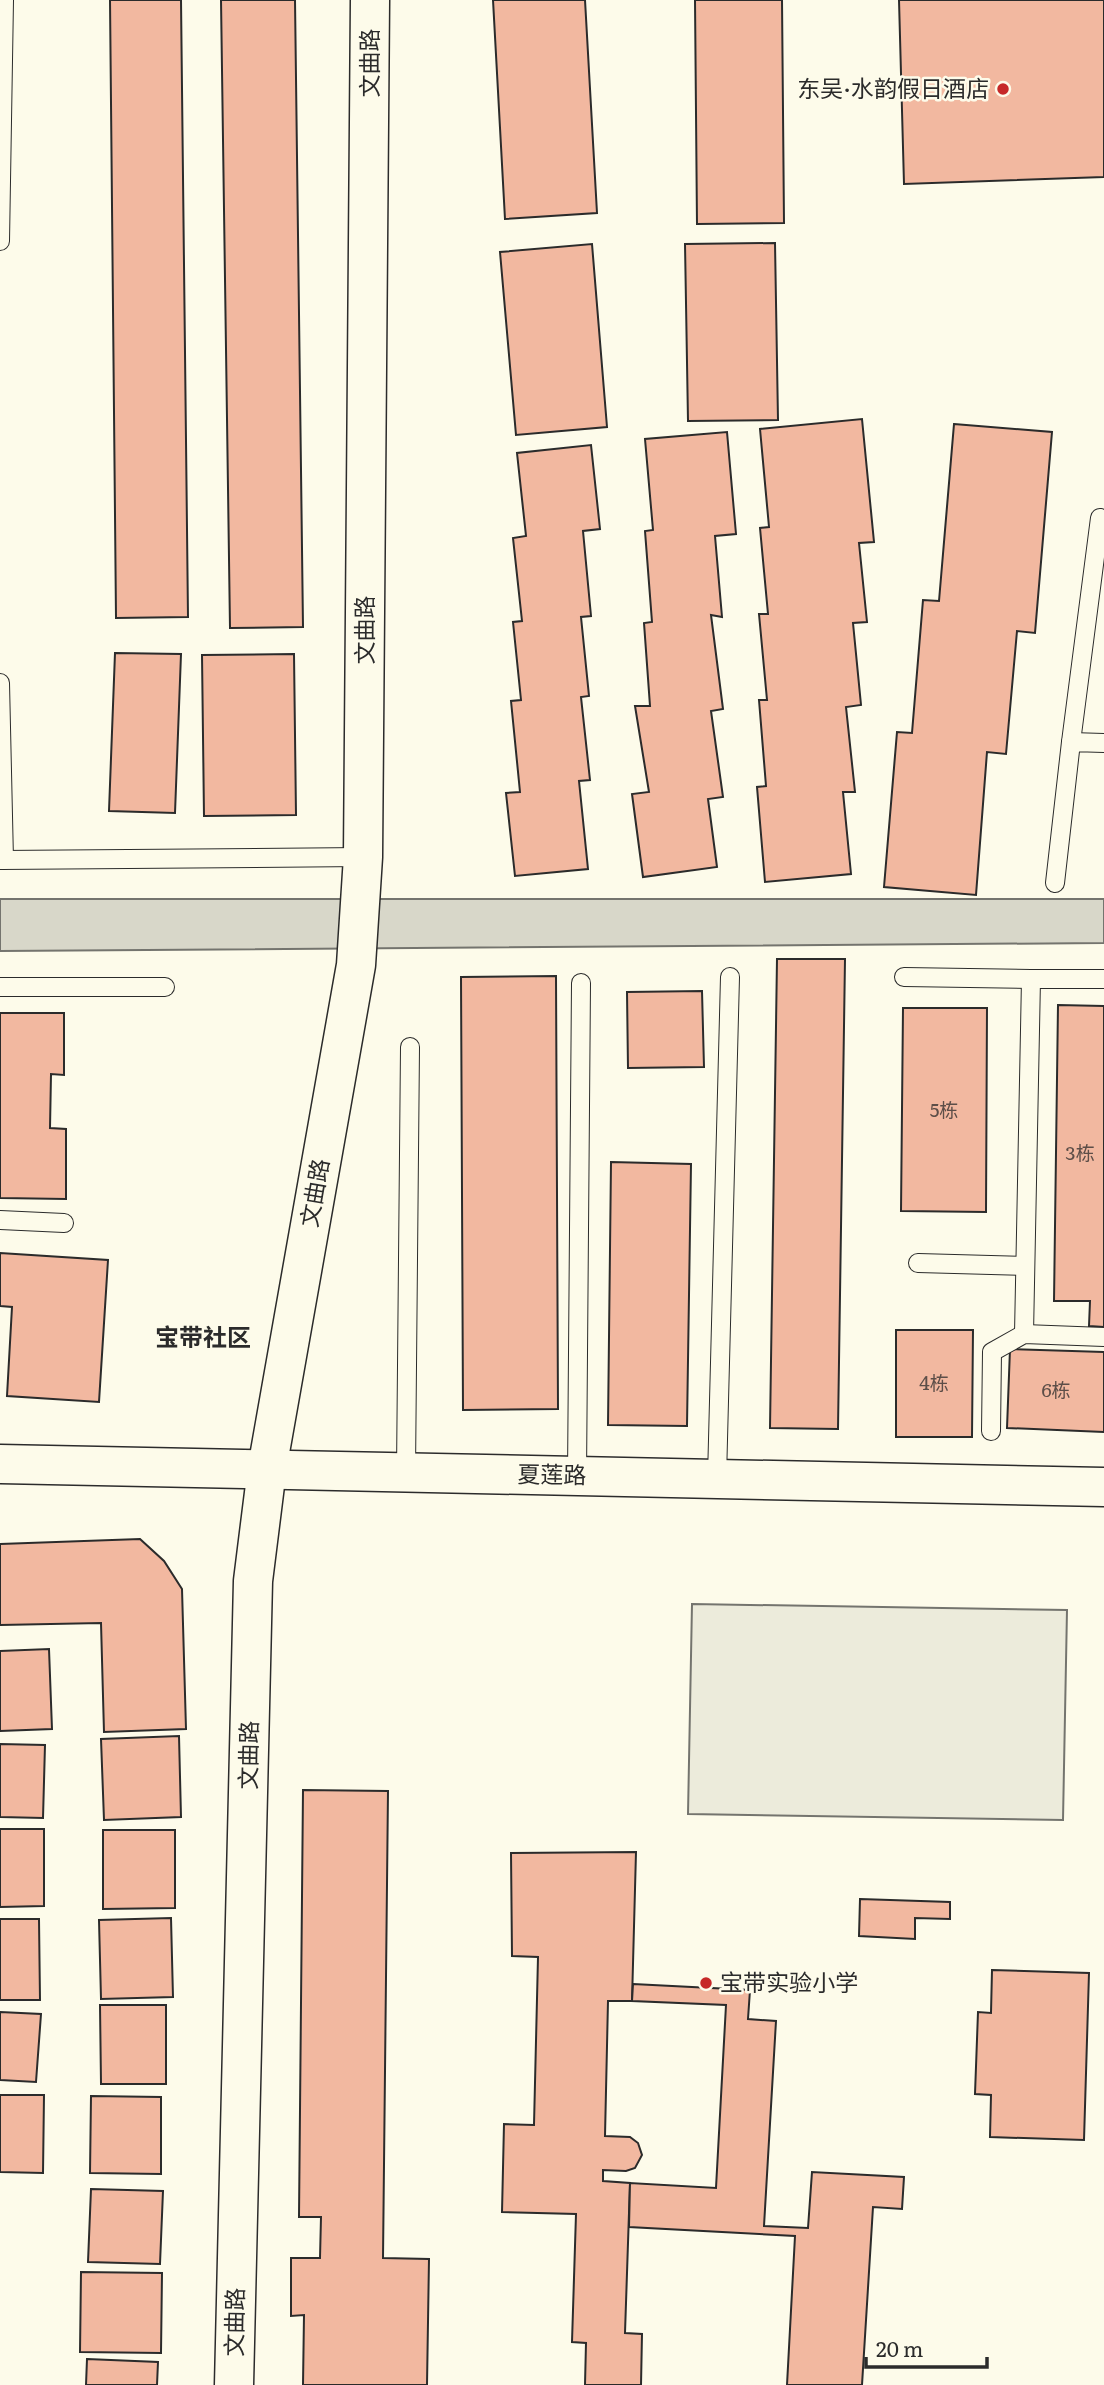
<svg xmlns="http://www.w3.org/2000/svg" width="1104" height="2385" viewBox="0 0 1104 2385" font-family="Literata,'Noto Sans SC',serif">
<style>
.green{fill:#ecebdb;stroke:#74746e;stroke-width:2}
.water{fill:#d8d7c9;stroke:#74746e;stroke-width:2}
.building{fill:#f2b8a0;stroke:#2b2b2b;stroke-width:2}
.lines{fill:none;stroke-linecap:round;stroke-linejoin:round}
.lane-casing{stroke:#2b2b2b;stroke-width:20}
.secondary-casing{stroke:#2b2b2b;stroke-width:41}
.lane{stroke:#fdfbea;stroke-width:18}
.secondary{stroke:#fdfbea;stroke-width:38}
.poi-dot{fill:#c62828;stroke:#fdfbea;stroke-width:2.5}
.labels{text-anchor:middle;stroke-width:5;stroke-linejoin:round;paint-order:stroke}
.number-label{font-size:19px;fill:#5d4e48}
.street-label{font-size:23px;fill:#2b2b2b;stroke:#fdfbea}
.poi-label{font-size:23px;fill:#2b2b2b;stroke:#fdfbea;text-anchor:end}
.neighbourhood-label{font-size:24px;font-weight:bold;fill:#2b2b2b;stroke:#fdfbea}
</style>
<rect width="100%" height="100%" fill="#fdfbea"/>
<path class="green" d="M692,1604L1067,1610L1063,1820L688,1814Z"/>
<path class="water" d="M0,899H1104V943L0,951Z"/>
<g class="building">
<path d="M110,0H181L188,617L116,618Z"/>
<path d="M221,0H295L303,627L230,628Z"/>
<path d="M493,0H585L597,213L505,219Z"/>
<path d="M695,0H782L784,223L697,224Z"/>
<path d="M899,0H1104V177L904,184Z"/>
<path d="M775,243L778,420L688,421L685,244Z"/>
<path d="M592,244L607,427L516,435L500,252Z"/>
<path d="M862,419L874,542L859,543L867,622L853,623L861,705L846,707L855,792H843L851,874L765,882L757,787L766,786L759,700H767L759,614H768L760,528L769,527L760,429Z"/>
<path d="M954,424L1052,432L1035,633L1017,631L1006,754L987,752L976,895L884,887L897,732L912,733L923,600L939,601Z"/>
<path d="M727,432L736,534L715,536L722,617L711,615L723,709L711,711L723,797L708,799L717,867L643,877L632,794L649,792L635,706H650L644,623L652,622L645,531L653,530L645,439Z"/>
<path d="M591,445L600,529L583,531L591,616L581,617L589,696L581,697L590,780L579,781L588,869L515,876L506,793L520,792L511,701L521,700L513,622L522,621L513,538L526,536L517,453Z"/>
<path d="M115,653L181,654L175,813L109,811Z"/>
<path d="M294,654L296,815L204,816L202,655Z"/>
<path d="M777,959H845L838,1429L770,1428Z"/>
<path d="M556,976L558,1409L463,1410L461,977Z"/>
<path d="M702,991L704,1067L628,1068L627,992Z"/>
<path d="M1058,1005L1104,1006V1327L1089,1326L1090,1301H1054Z"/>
<path d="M903,1008H987L986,1212L901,1211Z"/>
<path d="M0,1013H64V1075L51,1074L50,1128L66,1129V1199L0,1198Z"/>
<path d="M611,1162L691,1164L687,1426L608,1425Z"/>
<path d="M0,1253L108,1260L99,1402L7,1396L12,1307L0,1306Z"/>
<path d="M896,1330H973L972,1437H896Z"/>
<path d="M1010,1349L1104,1352V1432L1007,1428Z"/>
<path d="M140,1539L164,1561L182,1589L186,1729L104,1732L101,1623L0,1625V1544Z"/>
<path d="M49,1649L52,1729L0,1731V1651Z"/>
<path d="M179,1736L181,1817L104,1820L101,1739Z"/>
<path d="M0,1744L45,1745L43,1818L0,1817Z"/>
<path d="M303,1790L388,1791L383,2258L429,2259L427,2385H303L304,2315L291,2316V2258H320L321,2217H299Z"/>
<path d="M0,1829H44V1906L0,1907Z"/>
<path d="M103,1830H175V1908L103,1909Z"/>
<path d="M636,1852L632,2001H608L605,2136L630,2137L638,2143L642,2155L635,2168L626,2171L603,2170V2181L630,2183L625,2333L642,2334L641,2385H585L586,2343L572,2342L576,2214L502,2212L504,2124L534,2125L538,1957L512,1956L511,1853Z"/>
<path d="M860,1899L950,1902V1919L915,1918V1939L859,1936Z"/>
<path d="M171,1918L173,1997L101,1999L99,1920Z"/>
<path d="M0,1919H39L40,2000H0Z"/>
<path d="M992,1970L1089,1973L1084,2140L990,2137L991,2095L975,2094L978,2012L991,2013Z"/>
<path d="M633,1984L750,1990L748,2019L776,2021L764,2226L808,2228L812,2172L904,2177L902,2209L873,2207L862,2385H787L795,2236L629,2227L630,2183L716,2188L726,2005L632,2001Z"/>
<path d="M100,2005H166V2084H101Z"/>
<path d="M0,2012L41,2014L36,2082L0,2080Z"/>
<path d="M0,2095H44L43,2173L0,2172Z"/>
<path d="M91,2096L161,2097V2174L90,2173Z"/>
<path d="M91,2189L163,2191L160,2264L88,2262Z"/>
<path d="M81,2272L162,2273L161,2353L80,2352Z"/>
<path d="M87,2359L158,2362L157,2385H86Z"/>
</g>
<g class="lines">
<g class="lane-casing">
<g id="lane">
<path d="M0,241L4,0"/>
<path d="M0,683L4,860"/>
<path d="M1071,742L1100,518"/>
<path d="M0,860L363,857"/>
<path d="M1055,883L1071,742L1104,743"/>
<path d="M904,977L1031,979"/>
<path d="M0,987H165"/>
<path d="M0,1220L64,1223"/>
<path d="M918,1263L1025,1266"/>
<path d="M1024,1334L1031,979H1104"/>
<path d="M991,1431L992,1352L1024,1334L1104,1337"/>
<path d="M406,1472L410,1047"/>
<path d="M577,1476L581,983"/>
<path d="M717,1478L730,977"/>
</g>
</g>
<g class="secondary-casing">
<g id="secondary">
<path d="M0,1464L1104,1487"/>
<path d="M234,2385L253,1581L267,1469L356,965L363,857L370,0"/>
</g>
</g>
<use href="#lane" class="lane"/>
<use href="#secondary" class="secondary"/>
</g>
<g class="poi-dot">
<circle cx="1003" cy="89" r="7"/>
<circle cx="706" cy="1983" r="7"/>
</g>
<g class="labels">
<g class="number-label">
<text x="944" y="1117">5栋</text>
<text x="1080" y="1160">3栋</text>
<text x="934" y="1390">4栋</text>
<text x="1056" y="1397">6栋</text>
</g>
<g class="street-label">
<text transform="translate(370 63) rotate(-90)" y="8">文曲路</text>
<text transform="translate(365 630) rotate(-90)" y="8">文曲路</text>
<text transform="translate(315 1193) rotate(-80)" y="8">文曲路</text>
<text transform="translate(552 1475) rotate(1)" y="8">夏莲路</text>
<text transform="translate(249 1755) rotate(-89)" y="8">文曲路</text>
<text transform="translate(235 2322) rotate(-89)" y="8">文曲路</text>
</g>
<g class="poi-label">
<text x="989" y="97">东吴·水韵假日酒店</text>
<text x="720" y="1991" text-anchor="start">宝带实验小学</text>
</g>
<g class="neighbourhood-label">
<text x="203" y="1346">宝带社区</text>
</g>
</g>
<path d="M866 2357v10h121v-10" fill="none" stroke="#2b2b2b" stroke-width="3.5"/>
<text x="876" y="2357" font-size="21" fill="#2b2b2b" stroke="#fdfbea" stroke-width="5" paint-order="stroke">20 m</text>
</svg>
